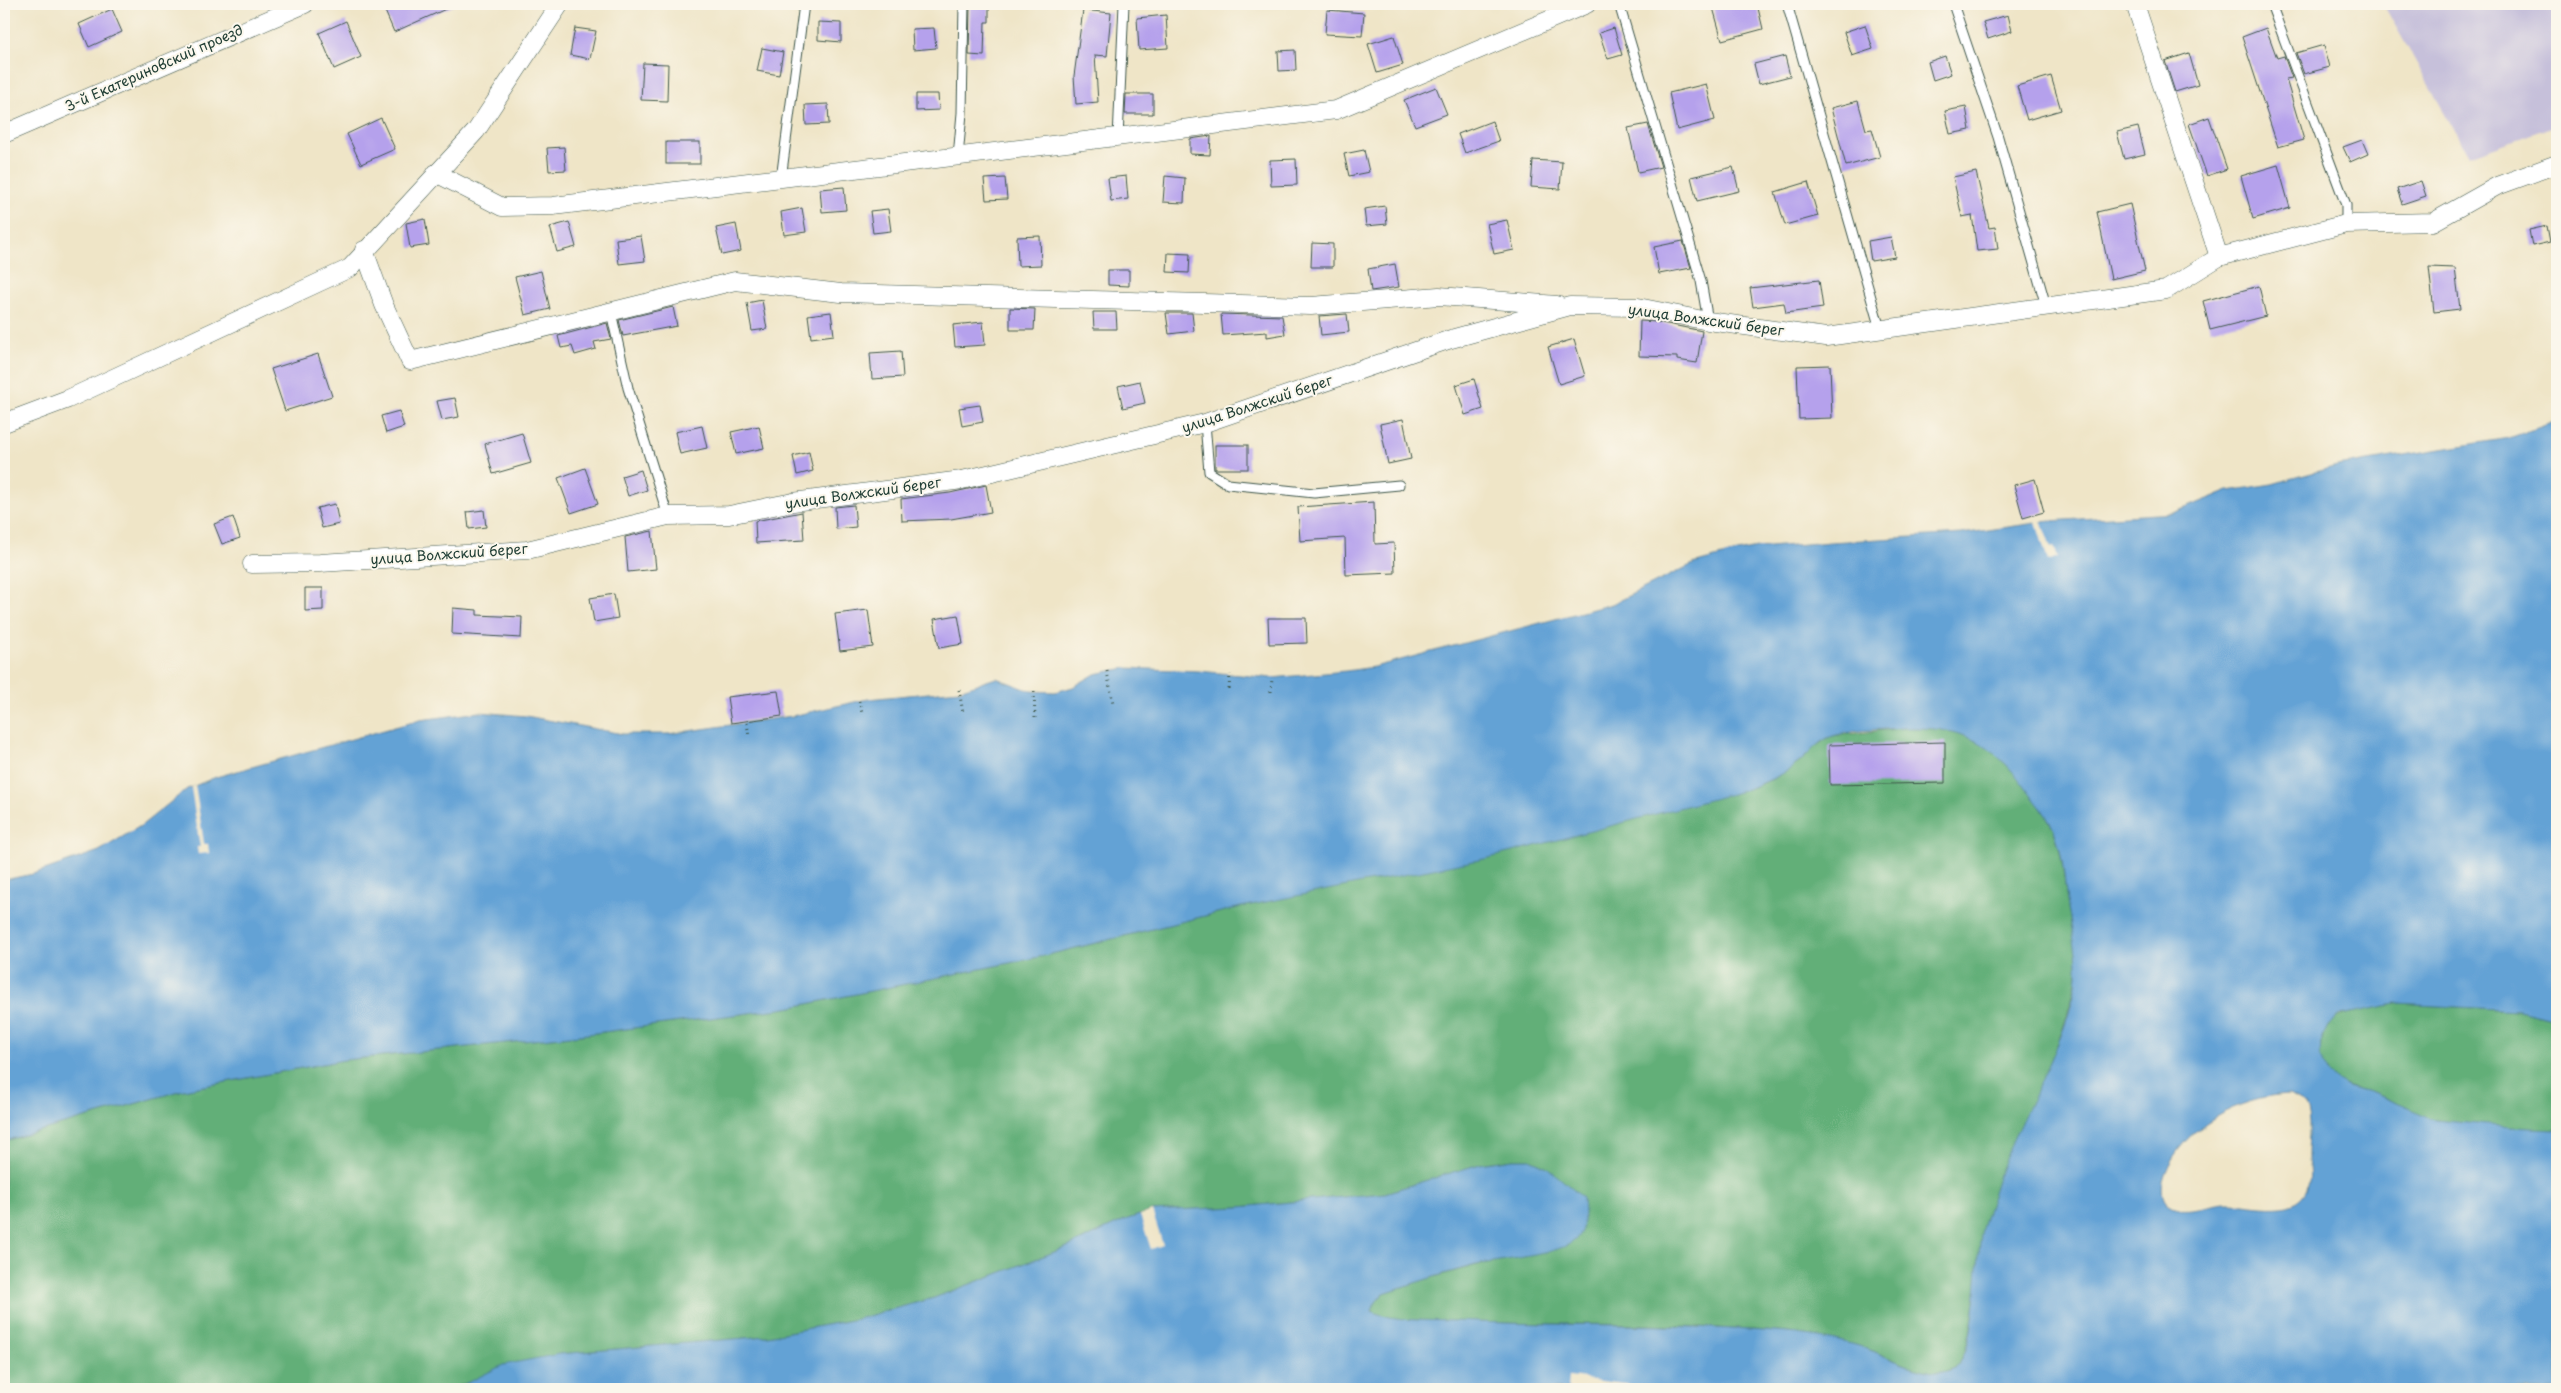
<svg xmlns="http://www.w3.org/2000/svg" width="2561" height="1393" viewBox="0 0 2561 1393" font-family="'Playpen Sans',sans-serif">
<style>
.industrial{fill:#c6c0da}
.forest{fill:#62af78;stroke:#407656}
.water{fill:#63a2d5;stroke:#417084;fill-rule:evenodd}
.pier{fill:#efe5c7}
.building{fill:#b5a1ec}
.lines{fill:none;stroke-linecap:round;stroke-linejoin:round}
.lane-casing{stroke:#3e564a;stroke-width:11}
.street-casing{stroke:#3e564a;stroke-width:19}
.path{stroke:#3e564a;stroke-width:3;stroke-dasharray:1 4;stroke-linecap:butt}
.lane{stroke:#fff;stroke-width:9}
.street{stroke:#fff;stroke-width:18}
.labels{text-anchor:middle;stroke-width:4;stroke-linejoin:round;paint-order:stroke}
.street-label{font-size:14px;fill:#1f3d34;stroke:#fbf7ec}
</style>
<rect width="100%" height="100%" fill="#fbf7ec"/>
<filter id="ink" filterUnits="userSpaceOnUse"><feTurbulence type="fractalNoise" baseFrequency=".02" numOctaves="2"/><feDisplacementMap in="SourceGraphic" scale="10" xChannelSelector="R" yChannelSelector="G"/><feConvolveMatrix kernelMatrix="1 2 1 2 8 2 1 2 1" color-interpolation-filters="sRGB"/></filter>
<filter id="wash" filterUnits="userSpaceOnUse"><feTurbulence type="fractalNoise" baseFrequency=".0096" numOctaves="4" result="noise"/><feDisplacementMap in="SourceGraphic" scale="20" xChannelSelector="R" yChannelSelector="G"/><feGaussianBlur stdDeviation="1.12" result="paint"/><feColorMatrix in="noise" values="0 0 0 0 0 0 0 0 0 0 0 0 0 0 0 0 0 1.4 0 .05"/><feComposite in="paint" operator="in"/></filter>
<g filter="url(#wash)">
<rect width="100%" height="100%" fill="#efe5c7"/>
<path class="industrial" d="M2383,4H2557V125L2469,156Z"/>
<g class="forest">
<path d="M1922,726C1939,729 1958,731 1974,739C2001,752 2045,805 2055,834C2063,857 2064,882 2068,906C2072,932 2081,958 2075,985C2058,1066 2010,1137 1986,1216C1976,1249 1979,1353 1952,1369C1933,1381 1890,1357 1870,1350C1822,1333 1769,1331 1718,1328C1630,1322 1540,1326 1451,1321C1430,1320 1390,1322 1372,1311L1375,1303L1384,1293L1423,1280L1477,1265L1547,1251L1566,1245L1547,1167L1530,1159H1513L1480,1164L1385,1193L1239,1207L1152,1211L1125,1220L1070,1246L934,1298L857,1319L768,1336L559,1354L460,1385L455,1389H4V1141L183,1090L344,1060L580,1035L787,1008L1039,957L1241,907L1743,791L1775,778L1799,763L1816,746L1831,736Z"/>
<path d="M2396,1004L2519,1010L2557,1019V1129C2521,1128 2471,1128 2436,1120C2414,1114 2392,1100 2370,1092C2356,1088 2340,1085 2328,1074C2320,1067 2321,1052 2322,1042C2325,1009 2371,1009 2396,1004Z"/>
</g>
<path class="water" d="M2557,421V1019L2519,1010L2396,1004L2341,1015L2328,1026L2322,1038L2321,1056L2327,1074L2347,1086L2370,1092L2436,1120L2509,1127L2557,1129V1389H455L503,1365L559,1354L768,1336L857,1319L934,1298L1070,1246L1125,1220L1152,1211L1239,1207L1385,1193L1480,1164L1513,1159H1530L1547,1167L1583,1198C1584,1212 1586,1228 1576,1239C1562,1255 1498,1260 1476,1265C1445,1273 1414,1283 1384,1293L1375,1303L1372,1311C1392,1322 1432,1320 1455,1321C1547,1326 1640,1323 1732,1329C1779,1332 1830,1334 1875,1352C1893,1360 1937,1381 1954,1368C1978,1349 1976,1266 1981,1235C1984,1218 1991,1200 1996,1183C2018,1115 2063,1055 2076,984C2080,958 2072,934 2068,908C2064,883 2064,857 2055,833C2050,819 2039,805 2030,794C1989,736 1957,724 1887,729C1870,730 1850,731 1833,736C1818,740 1809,755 1797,764C1781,777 1762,783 1743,791L1489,858L1241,907L1039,957L787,1008L580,1035L344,1060L183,1090L4,1141V880L33,874L99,851L142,825L187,789L216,777L420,720L480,712L526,716L623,734H668L792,716L868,699L959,690L996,678L1031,691L1055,692L1073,687L1095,674L1126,668L1199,671L1272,678L1346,671L1374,667L1612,604L1693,564L1733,553L1757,548L1830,542L1961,534L2049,521L2173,513L2228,491L2272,484L2337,466L2509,438ZM2289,1095L2305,1104C2312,1122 2308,1137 2308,1156C2308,1165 2311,1174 2309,1182C2301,1219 2254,1203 2229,1203C2212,1202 2182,1218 2167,1203C2160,1196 2162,1183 2165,1174C2183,1126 2239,1097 2289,1095Z"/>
<g class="pier">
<path d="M2041,521L2051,548L2054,547L2058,557L2048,561L2036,522Z"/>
<path d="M195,785L204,844H208L209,853L198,854L197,847H200L191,787Z"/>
<path d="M1152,1211L1163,1245L1151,1249L1140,1215Z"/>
<path d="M1569,1377L1663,1389H1568Z"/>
</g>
<g id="blocks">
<g class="building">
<path d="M382,4H457L394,32Z"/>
<path d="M970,4H989V22H985L984,56L969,55Z"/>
<path d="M1712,4H1757L1763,29L1722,40Z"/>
<path d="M112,9L122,32L89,47L79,24Z"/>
<path d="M1083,10L1111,13L1107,56L1095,55L1098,102L1076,104L1074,76Z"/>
<path d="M1327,10L1364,13L1362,36L1325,34Z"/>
<path d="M1166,15L1168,48L1139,50L1137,18Z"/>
<path d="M2008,15L2012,31L1988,39L1983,22Z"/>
<path d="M346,21L361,57L334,69L319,33Z"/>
<path d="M818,22L841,23V42L818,40Z"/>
<path d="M1865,25L1873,49L1852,56L1844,32Z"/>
<path d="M575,28L596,31L590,59L570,55Z"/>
<path d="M934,28L936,48L913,50L912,29Z"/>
<path d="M1614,28L1622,55L1608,59L1599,33Z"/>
<path d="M2266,28L2277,58L2284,56L2292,78L2286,79L2304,140L2278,147L2242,37Z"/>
<path d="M1394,36L1403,65L1377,73L1368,44Z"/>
<path d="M2324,45L2330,67L2304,74L2296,53Z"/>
<path d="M762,48L783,52L779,75L757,71Z"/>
<path d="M1295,50L1296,70L1279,71L1278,51Z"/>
<path d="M2189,53L2198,85L2175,92L2165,61Z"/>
<path d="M1785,56L1790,76L1759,84L1754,64Z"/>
<path d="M1945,56L1951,74L1933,80L1928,62Z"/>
<path d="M643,63L668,64L667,101L641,100Z"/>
<path d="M2051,76L2061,110L2027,120L2017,86Z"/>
<path d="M1706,84L1715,120L1677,130L1669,93Z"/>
<path d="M1436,87L1447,114L1415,126L1404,100Z"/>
<path d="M916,94H938L939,110L916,111Z"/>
<path d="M1126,94H1153V114H1125Z"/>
<path d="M1858,101L1866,130L1872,129L1880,157L1846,166L1831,108Z"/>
<path d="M828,104L829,124L806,125L805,105Z"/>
<path d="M1966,107L1970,130L1950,134L1945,111Z"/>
<path d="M2209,117L2227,169L2207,176L2189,124Z"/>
<path d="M381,118L395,149L361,164L347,134Z"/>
<path d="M1492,121L1499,141L1465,153L1458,134Z"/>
<path d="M1648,124L1661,167L1638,172L1628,128Z"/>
<path d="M2138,127L2145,154L2124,159L2117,132Z"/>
<path d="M1211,136L1210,155L1190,154V139Z"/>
<path d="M2362,140L2368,154L2350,162L2343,147Z"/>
<rect x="666" y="142" width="34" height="22"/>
<path d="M564,147L566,170L549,171L547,148Z"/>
<path d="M1364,150L1369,172L1349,176L1344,154Z"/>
<path d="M1296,159L1297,185L1271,186L1270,160Z"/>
<path d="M1533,160L1562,162L1560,189L1531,187Z"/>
<path d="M2278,165L2290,208L2253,219L2241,176Z"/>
<path d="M1733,167L1739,191L1697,201L1691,177Z"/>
<path d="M1976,172L1989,228L1995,227L1998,249L1977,251L1972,215L1962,217L1953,177Z"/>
<path d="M1126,176L1128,199L1111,201L1108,178Z"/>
<path d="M1165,176L1185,178L1184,203L1163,202Z"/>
<path d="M1005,178L1007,199L986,200L984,179Z"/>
<path d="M2421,181L2426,196L2402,204L2397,189Z"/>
<path d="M1808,182L1818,216L1785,225L1775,192Z"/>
<path d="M844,187L846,210L822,212L820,189Z"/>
<path d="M2130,204L2145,271L2111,279L2097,212Z"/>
<path d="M1385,206L1387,224L1366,226L1364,209Z"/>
<path d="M802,208L806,232L784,235L781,212Z"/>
<path d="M888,209L891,231L873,233L870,211Z"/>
<path d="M425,219L429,245L410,248L406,223Z"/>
<path d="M1507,220L1514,250L1494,254L1487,224Z"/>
<path d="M569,222L576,247L557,252L550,227Z"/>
<path d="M736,224L741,251L722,255L716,228Z"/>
<path d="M2547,226L2550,242L2532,246L2529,230Z"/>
<path d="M641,236L645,261L619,264L616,239Z"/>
<path d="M1040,236L1041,265L1018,266L1017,237Z"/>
<path d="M1891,237L1895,257L1871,261L1868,241Z"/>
<path d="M1683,241L1691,268L1659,274L1654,247Z"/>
<path d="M1312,243L1333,244V267H1311Z"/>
<path d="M1168,253L1190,254L1189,273L1167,272Z"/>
<path d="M1395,264L1399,287L1371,291L1368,269Z"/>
<path d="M2429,267L2455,268L2460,309L2434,312Z"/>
<path d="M1108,270H1129V286L1108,285Z"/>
<path d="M541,271L550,309L525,315L515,277Z"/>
<path d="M1819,280L1823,308L1786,313L1784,303L1753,307L1750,288Z"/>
<path d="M2259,286L2266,316L2210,330L2203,301Z"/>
<path d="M762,300L767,329L752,331L747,303Z"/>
<path d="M673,307L677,326L623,336L619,320Z"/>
<path d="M1010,308L1035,309L1034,330H1010Z"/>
<path d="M831,312L834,335L811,338L808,315Z"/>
<path d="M1093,312H1116L1117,329H1094Z"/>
<path d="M1166,313H1192L1194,331L1169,334Z"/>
<path d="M1221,314L1282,316L1285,334L1267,337V332L1223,335Z"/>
<path d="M1347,314L1349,332L1321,335L1319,316Z"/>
<path d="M1640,321L1657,322L1702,331L1697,363L1677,360V357L1639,356Z"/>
<path d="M983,322L985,345L955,347L953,325Z"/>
<path d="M607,323L611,339L594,342L596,349L575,355L572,346L561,348L558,336Z"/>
<path d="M1574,339L1585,376L1559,384L1548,347Z"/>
<path d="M901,351L903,377L872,379L870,353Z"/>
<path d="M318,354L332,396L285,411L271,369Z"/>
<path d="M1830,365L1832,418L1799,419L1797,366Z"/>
<path d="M1474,379L1483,409L1465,415L1456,385Z"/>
<path d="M1140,381L1145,403L1123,408L1118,386Z"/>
<path d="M455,398L459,417L442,420L437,401Z"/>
<path d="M980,405L983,422L962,426L959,408Z"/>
<path d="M399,411L404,427L386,433L381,416Z"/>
<path d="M1403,419L1411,459L1388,464L1380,424Z"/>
<path d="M702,426L707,448L680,454L675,432Z"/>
<path d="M759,426L764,448L736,454L731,432Z"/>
<path d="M522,433L531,463L493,474L485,444Z"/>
<rect x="1215" y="445" width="33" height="24"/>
<path d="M809,452L813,471L797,475L793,456Z"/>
<path d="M585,468L598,504L571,513L558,478Z"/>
<path d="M641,470L647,490L628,496L622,476Z"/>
<path d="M2035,479L2044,512L2023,518L2014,485Z"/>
<path d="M986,485L991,512L951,519L902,521L901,499L950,493Z"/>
<path d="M1374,502L1375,544L1394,543L1395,573L1346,575L1345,538L1300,541L1298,507Z"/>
<path d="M335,504L339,524L322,528L317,508Z"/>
<path d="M854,505L856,527L836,529L835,507Z"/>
<path d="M484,510L486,527L469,529L467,512Z"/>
<path d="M802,512L804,540L756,543L755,521Z"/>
<path d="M233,517L240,538L222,544L214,524Z"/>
<path d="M652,531L656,569L628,572L625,537Z"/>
<path d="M305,588H323V610L305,611Z"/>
<path d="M614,594L618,618L594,622L590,598Z"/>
<path d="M453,608L477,610V615L522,617L521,638L452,634Z"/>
<path d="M868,610L873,647L840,651L835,614Z"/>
<path d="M958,615L963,644L939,648L934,619Z"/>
<path d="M1268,618H1306L1307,643L1269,644Z"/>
<path d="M778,691L782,716L731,723L727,697Z"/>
<path d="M1945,742V783L1830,785L1829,745Z"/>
</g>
</g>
</g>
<g filter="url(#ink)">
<use href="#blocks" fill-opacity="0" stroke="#3e564a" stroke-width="1"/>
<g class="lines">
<g class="lane-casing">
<g id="lane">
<path d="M1619,4L1701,281L1708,321"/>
<path d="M1787,4L1880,329"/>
<path d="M1953,4L1998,137L2046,306"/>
<path d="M2271,4L2346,205V224"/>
<path d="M1118,138L1124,4"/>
<path d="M958,157L962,113L964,4"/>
<path d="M781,179L804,4"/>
<path d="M611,312L628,388L668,516"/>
<path d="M1205,423L1209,472L1228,484L1314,493L1399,485"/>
</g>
</g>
<g class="street-casing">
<g id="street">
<path d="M2135,4L2219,257"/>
<path d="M4,134L305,4"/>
<path d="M436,173L502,207L553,206L1336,110L1587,4"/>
<path d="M364,250L384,305L410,361L735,281L841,293L1311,306L1439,296L1557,305"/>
<path d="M4,423L68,399L350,268L476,131L560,4"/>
<path d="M252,564L320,563L527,550L668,516L729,515L793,502L962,480L1205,423L1451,339L1570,306L1638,307L1708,321L1826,337L2166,290L2219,257L2346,224L2433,222L2497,186L2557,164"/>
</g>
</g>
<g class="path">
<path d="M1107,671L1113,703"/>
<path d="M1229,689L1230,674"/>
<path d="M959,690L963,713"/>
<path d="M1034,692L1035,718"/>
<path d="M1271,692L1272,678"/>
<path d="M859,701L862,713"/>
<path d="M747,723L749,737"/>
</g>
<use href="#lane" class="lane"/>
<use href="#street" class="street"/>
</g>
</g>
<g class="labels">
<g class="street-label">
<text transform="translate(154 68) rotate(-24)" y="5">3-й Екатериновский проезд</text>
<text transform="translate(1706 320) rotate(8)" y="5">улица Волжский берег</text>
<text transform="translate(1257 404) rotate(-18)" y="5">улица Волжский берег</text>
<text transform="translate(863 493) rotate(-8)" y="5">улица Волжский берег</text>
<text transform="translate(449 554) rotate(-4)" y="5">улица Волжский берег</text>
</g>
</g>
<rect width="2561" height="1393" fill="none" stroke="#fbf7ec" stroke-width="20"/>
</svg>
